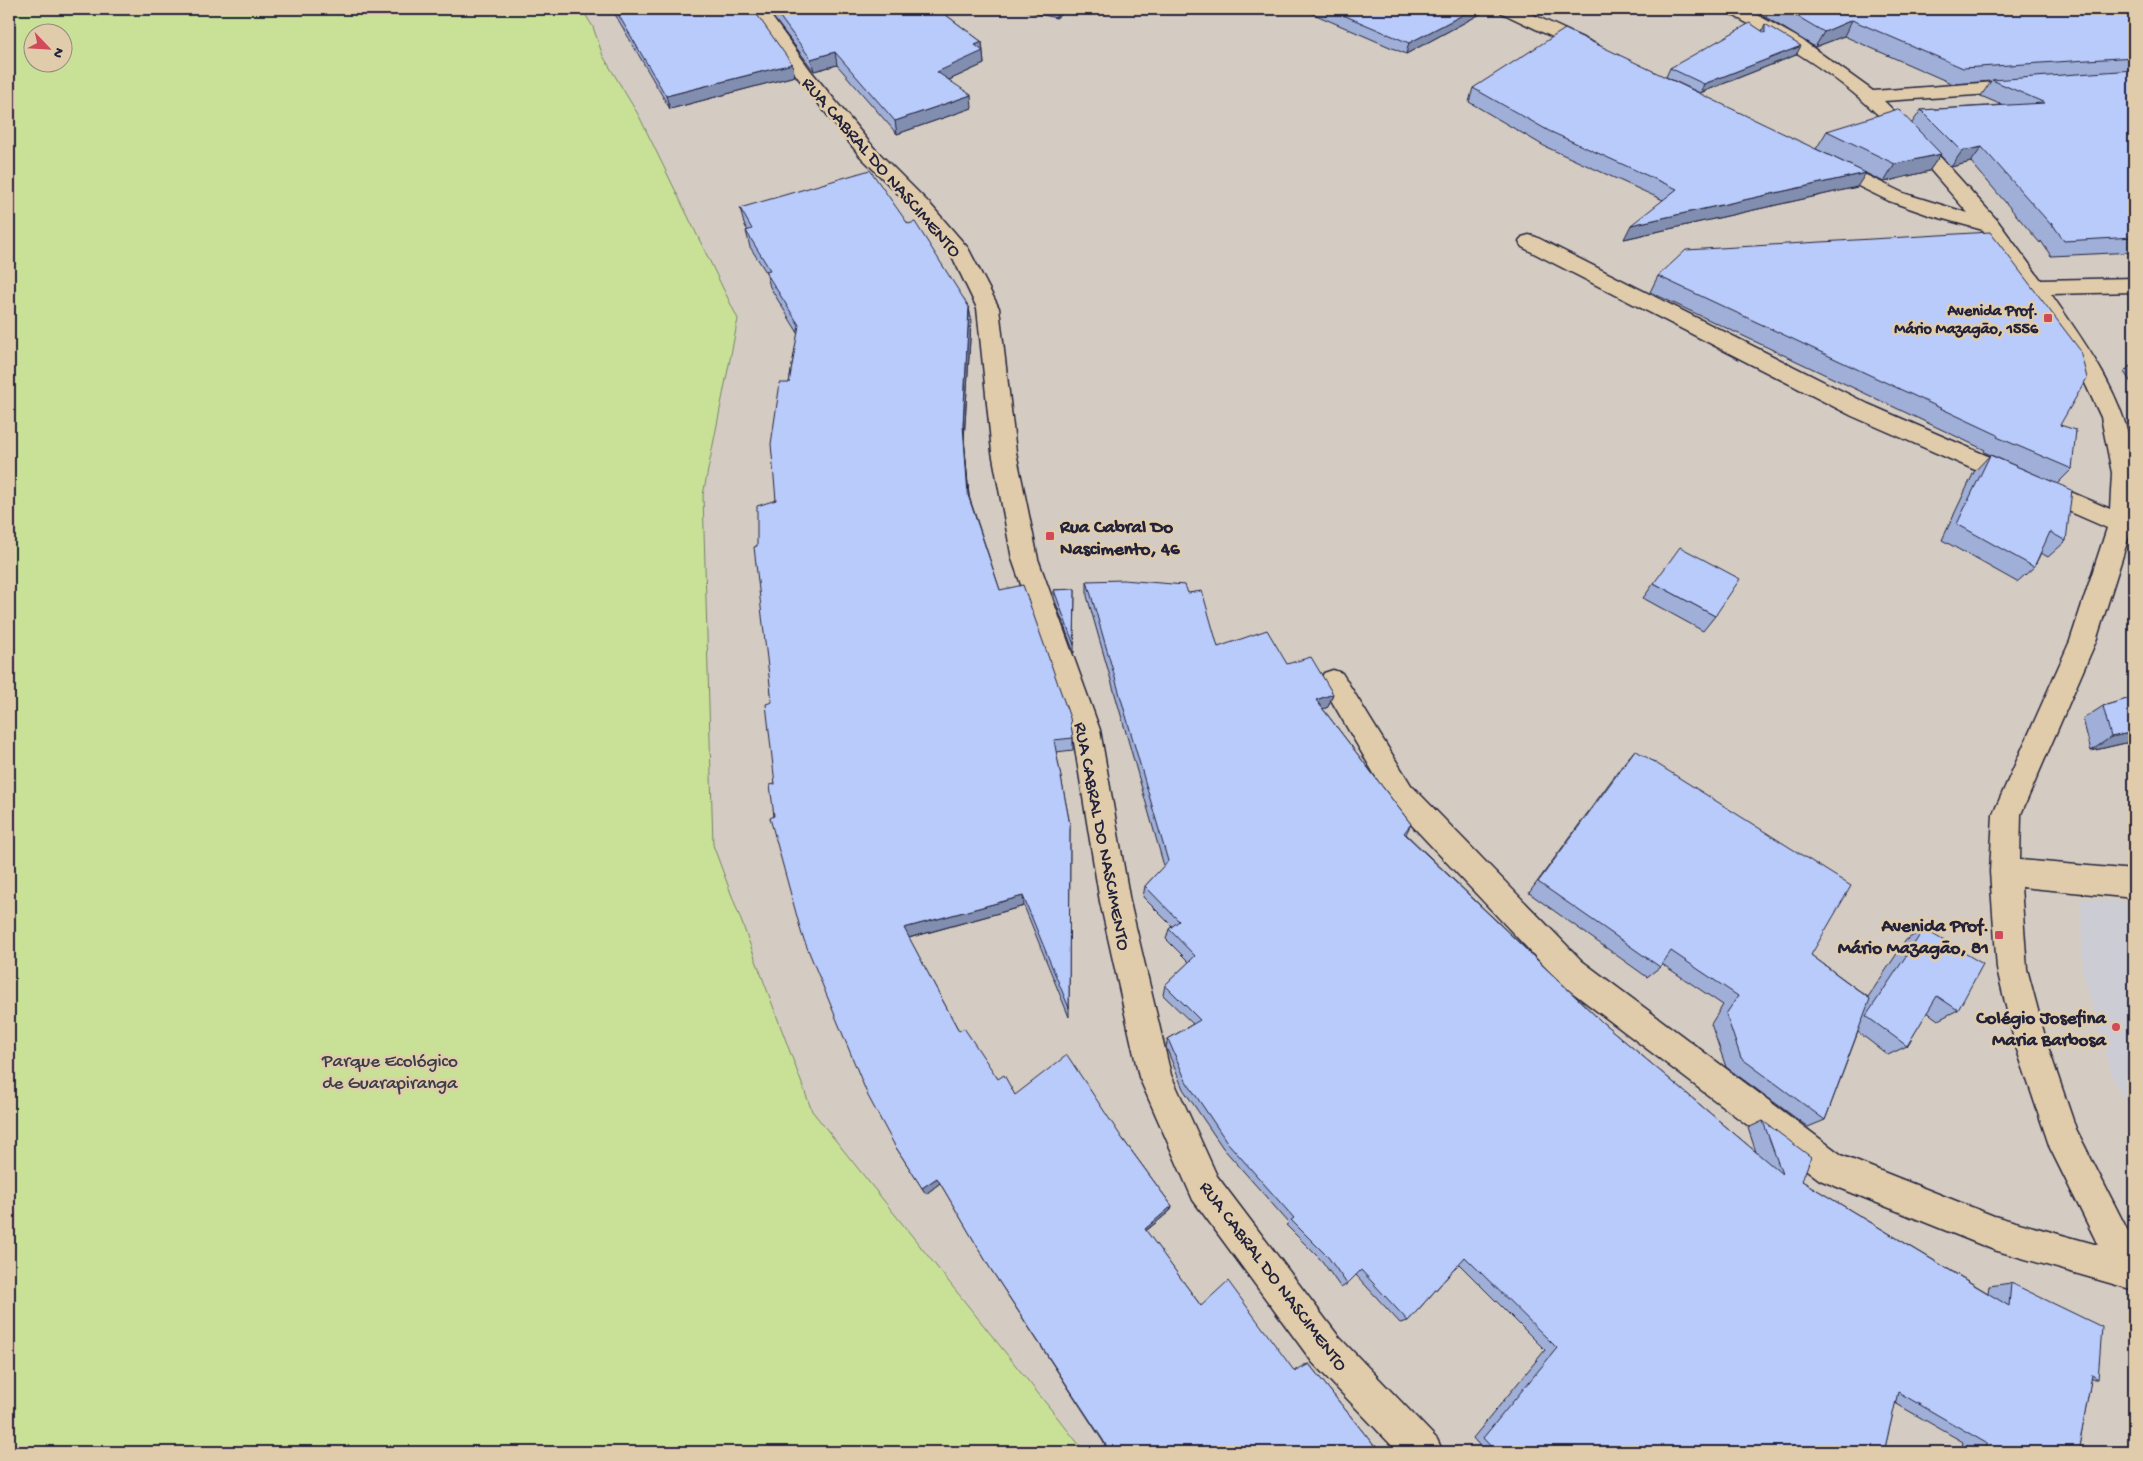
<svg xmlns="http://www.w3.org/2000/svg" width="2143" height="1461" viewBox="0 0 2143 1461" font-family="'Gochi Hand',sans-serif">
<style>
.built{fill:#ccccd4}
.green{fill:#c9e197;stroke:#768269;fill-rule:evenodd}
.lines{fill:none;stroke-linecap:round;stroke-linejoin:round}
.minor-casing{stroke:#22223b;stroke-width:3}
.minor{fill:#e0ccab;fill-rule:evenodd}
.wall{fill:#9fafd8;stroke:#22223b}
.shaded-wall{fill:#828eb0;stroke:#22223b}
.building{fill:#b9cbfb;stroke:#22223b}
.poi-dot{fill:#d1495b;stroke:#e0ccab;stroke-width:2}
.labels{text-anchor:middle;stroke-width:5;stroke-linejoin:round;paint-order:stroke}
.far-poi-label{font-size:16px;font-weight:bold;fill:#22223b;stroke:#e0ccab;text-anchor:end}
.street-label{font-size:19px;fill:#22223b;stroke:#e0ccab}
.poi-label{font-size:19px;font-weight:bold;fill:#22223b;stroke:#e0ccab;text-anchor:end}
.park-label{font-size:19px;fill:#3b3f49;stroke:#e0ccab}
</style>
<rect width="100%" height="100%" fill="#d4ccc3"/>
<filter id="ink" filterUnits="userSpaceOnUse"><feTurbulence type="fractalNoise" baseFrequency=".02" numOctaves="2"/><feDisplacementMap in="SourceGraphic" scale="10" xChannelSelector="R" yChannelSelector="G"/><feConvolveMatrix kernelMatrix="1 2 1 2 8 2 1 2 1" color-interpolation-filters="sRGB"/></filter>
<g filter="url(#ink)">
<path class="built" d="M2081,899L2134,903V1110L2114,1082L2083,972Z"/>
<path class="green" d="M9,9H582L593,27L603,56L639,116L738,319L703,495L713,845L812,1111L1085,1452H9ZM32,32H62V62H32Z"/>
<g class="lines">
<g class="minor-casing">
<g id="minor">
<path d="M749,9H766L811,71L874,148L930,204L968,248L999,308L1016,452L1038,559L1100,730L1130,902L1171,1075L1217,1176L1339,1337L1437,1439L1443,1452H1398L1313,1363L1193,1200L1139,1077L1100,902L1072,730L1012,559L992,452L977,308L952,256L916,212L860,156L799,79Z"/>
<path d="M1499,9H1521L1598,45L1601,49L1598,53H1586L1502,13Z"/>
<path d="M1726,9H1747L1802,40L1873,91L2022,80L2028,82L2031,86L2028,90L2022,92L1884,101L1943,160L1997,220L2041,280L2134,278V292L2051,294C2087,346 2127,399 2134,464C2137,487 2134,511 2134,533H2130L2096,641L2021,814L2020,860L2134,870V898L2021,887L2027,969L2047,1044L2076,1129L2134,1243V1290L1994,1250L1820,1180L1560,983L1391,803L1320,681L1324,673L1333,670L1342,673L1411,785L1582,961L1843,1156L1994,1216L2098,1245L2050,1148L2015,1044L1997,969L1990,872L1993,814L2070,641L2107,528L1852,416L1522,247L1519,242L1522,237L1529,235L1536,237L1868,404L2110,509L2112,473L2101,417L2074,360L1983,230L1929,215L1889,201L1821,168L1818,164L1821,160H1835L1903,193L1968,213C1935,175 1901,135 1863,101C1823,66 1775,39 1729,13Z"/>
</g>
</g>
<use href="#minor" class="minor"/>
</g>
<g class="wall">
<path d="M612,9H753L795,76L670,109Z"/>
<path d="M767,9H938L982,42L984,64L949,80L972,108L897,134L837,65L814,71Z"/>
<path d="M1019,9H1068L1056,18Z"/>
<path d="M1302,9H1487L1486,11L1406,54Z"/>
<path d="M1762,9H2134V252L2051,256L2041,241L2040,243L1971,162L1951,167L1940,155L1929,171L1884,182L1816,149L1827,131L1912,123L1921,110L2002,105L1981,96L1991,81L1953,84L1844,36L1815,47L1762,15Z"/>
<path d="M1765,24L1796,55L1700,93L1666,77L1670,68L1762,31Z"/>
<path d="M1473,88L1857,187L1624,239L1663,200L1544,146L1469,102Z"/>
<path d="M740,208L908,224L969,307L971,322L964,440L969,496L1000,590L1073,738V750L1056,752L1070,825L1069,1017L1024,906L909,938L959,1031L998,1079L1015,1095L1122,1138L1172,1206L1170,1211L1146,1231L1201,1306L1294,1371L1304,1365L1309,1364L1379,1452H1109L1102,1440L992,1271L940,1183L926,1194L895,1146L774,816L775,784L772,702L757,546L776,500L789,383L798,333L770,287L766,272L750,247L746,231H748L744,224Z"/>
<path d="M1658,276L2060,425L2072,469L2057,484L1984,452L1985,450L1650,292Z"/>
<path d="M2134,362V387L2124,372Z"/>
<path d="M1990,455L2066,541L2048,557L2041,553L2034,567L2017,582L1942,540L1974,472Z"/>
<path d="M1087,581L1188,593L1218,647L1287,664L1328,707L1323,709L1411,824L1406,834L1602,1022L1756,1152L1748,1128L1763,1121L1802,1181L1988,1293L1989,1286L2011,1283L2098,1379H2091L2078,1452H1961L1963,1442L1895,1403L1884,1452H1485L1473,1438L1545,1350L1459,1264L1408,1321L1400,1323L1356,1275L1347,1284L1341,1288L1322,1261L1286,1225L1289,1223L1223,1148L1183,1089L1166,1047L1168,1039L1193,1024L1163,995L1165,985L1189,962L1166,939L1169,929L1172,926L1143,897L1145,886L1164,866L1087,596Z"/>
<path d="M1654,583L1715,616L1703,631L1643,598Z"/>
<path d="M1075,589L1074,653L1054,598V590Z"/>
<path d="M2134,697V741L2091,751L2083,719L2103,706Z"/>
<path d="M1635,750L1811,955L1868,997L1906,940L1924,929L1958,1010L1938,1020L1927,1012L1907,1046L1888,1055L1858,1032L1825,1120L1808,1127L1726,1067L1711,1024L1723,1005L1662,964L1660,967L1647,977L1529,893L1624,763Z"/>
</g>
<g class="shaded-wall">
<path d="M1056,9H1068L1056,18Z"/>
<path d="M1474,9H1487L1486,11L1406,54L1409,43Z"/>
<path d="M1852,20L1844,36L1815,47L1824,32Z"/>
<path d="M982,42L984,64L938,85L937,72L975,45Z"/>
<path d="M1801,46L1796,55L1700,93L1704,84Z"/>
<path d="M835,52L837,65L814,71L811,59Z"/>
<path d="M792,64L795,76L670,109L666,96Z"/>
<path d="M971,95L972,108L897,134L895,121Z"/>
<path d="M1982,147L1971,162L1951,167L1962,151Z"/>
<path d="M1941,154L1929,171L1884,182L1895,164Z"/>
<path d="M1866,173L1857,187L1624,239L1631,225Z"/>
<path d="M969,307L971,322L964,440L970,509L963,425Z"/>
<path d="M1333,694L1328,707L1311,714L1316,700Z"/>
<path d="M2134,732V741L2091,751L2111,737Z"/>
<path d="M1023,896L1024,906L908,938L904,928Z"/>
<path d="M937,1178L940,1183L926,1194L922,1188Z"/>
<path d="M1172,1206L1170,1211L1143,1233L1145,1229Z"/>
</g>
<g class="building">
<path d="M615,9H753L792,64L666,96Z"/>
<path d="M774,9H938L982,42L975,45L983,51L937,72L971,95L895,121L835,52L811,59Z"/>
<path d="M1329,9H1474L1409,43Z"/>
<path d="M1785,9H2134V57L1963,68L1852,20L1824,32Z"/>
<path d="M1750,23L1765,33V24L1801,46L1704,84L1670,68Z"/>
<path d="M1565,29L1866,173L1631,225L1677,189L1549,131L1473,88Z"/>
<path d="M2134,70V237L2064,241L2051,222L2053,227L1982,147L1962,151L1921,110L2045,103L1992,80Z"/>
<path d="M1898,109L1941,154L1895,164L1827,131Z"/>
<path d="M870,170L908,224L915,222L969,307L963,425L968,495L1000,590L1023,585L1070,718L1073,738L1054,740L1070,825L1069,1008L1023,896L904,928L959,1031L964,1028L998,1079L1004,1075L1015,1095L1067,1055L1122,1138L1172,1206L1145,1229L1201,1306L1228,1281L1295,1372L1309,1364L1379,1452H1110L1103,1440L990,1268L937,1178L922,1188L895,1146L868,1096L802,935L770,818L774,816L770,785L775,784L766,704L772,702L754,547L757,546V506L776,500L771,444L780,383H789L799,325L765,271L770,270L746,231L752,229L740,208Z"/>
<path d="M1990,232L2080,350L2087,378L2060,425L2076,430L2072,469L1997,437L1998,435L1658,276L1686,250Z"/>
<path d="M1990,455L2072,490L2066,541L2050,532L2034,567L1957,524Z"/>
<path d="M1680,547L1740,579L1715,616L1654,583Z"/>
<path d="M1123,580L1185,585L1188,593L1202,591L1218,647L1267,630L1287,664L1311,657L1333,694L1316,700L1411,824L1404,833L1602,1022L1782,1174L1763,1121L1811,1157L1802,1181L2009,1306L2011,1283L2102,1327L2098,1379L2092,1375L2078,1452H1985L1986,1443L1898,1392L1884,1452H1496L1483,1438L1557,1348L1465,1257L1408,1321L1361,1270L1347,1284L1328,1257L1291,1220L1294,1218L1227,1142L1186,1081L1168,1039L1200,1020L1165,985L1195,956L1169,929L1179,921L1145,886L1168,861L1087,581Z"/>
<path d="M1075,589L1074,645L1054,590Z"/>
<path d="M2134,697V732L2111,737L2103,706Z"/>
<path d="M1635,750L1851,886L1811,955L1870,999L1825,1120L1741,1058L1726,1014L1738,996L1671,951L1660,967L1538,882Z"/>
<path d="M1924,929L1983,964L1958,1010L1937,996L1907,1046L1866,1016Z"/>
</g>
</g>
<g class="poi-dot">
<rect x="2043" y="313" width="10" height="10" rx="2.5"/>
<rect x="1045" y="531" width="10" height="10" rx="2.5"/>
<rect x="1994" y="930" width="10" height="10" rx="2.5"/>
<circle cx="2116" cy="1027" r="5"/>
</g>
<g class="labels">
<g class="far-poi-label">
<text x="2038" y="315">Avenida Prof.<tspan x="2038" dy="18">Mário Mazagão, 1556</tspan></text>
</g>
<g class="street-label">
<text transform="translate(883 166) rotate(49)" y="7">RUA CABRAL DO NASCIMENTO</text>
<text transform="translate(1104 836) rotate(79)" y="7">RUA CABRAL DO NASCIMENTO</text>
<text transform="translate(1275 1275) rotate(53)" y="7">RUA CABRAL DO NASCIMENTO</text>
</g>
<g class="poi-label">
<text x="1060" y="532" text-anchor="start">Rua Cabral Do<tspan x="1060" dy="22">Nascimento, 46</tspan></text>
<text x="1989" y="931">Avenida Prof.<tspan x="1989" dy="22">Mário Mazagão, 81</tspan></text>
<text x="2106" y="1023">Colégio Josefina<tspan x="2106" dy="22">Maria Barbosa</tspan></text>
</g>
<g class="park-label">
<text x="390" y="1066">Parque Ecológico<tspan x="390" dy="22">de Guarapiranga</tspan></text>
</g>
</g>
<rect width="2143" height="1461" fill="none" stroke="#e0ccab" stroke-width="30"/>
<rect x="15" y="15" width="2113" height="1431" fill="none" stroke="#22223b" stroke-width="2" filter="url(#ink)"/>
<g transform="translate(48 48) rotate(115)"><circle r="24" fill="#e0ccab" stroke="#94887e"/>
<path d="M0-4L9 19L0 12L-9 19Z" fill="#d1495b"/>
<text y="-8" font-size="14" font-weight="bold" text-anchor="middle" fill="#22223b">N</text>
</g>
</svg>
